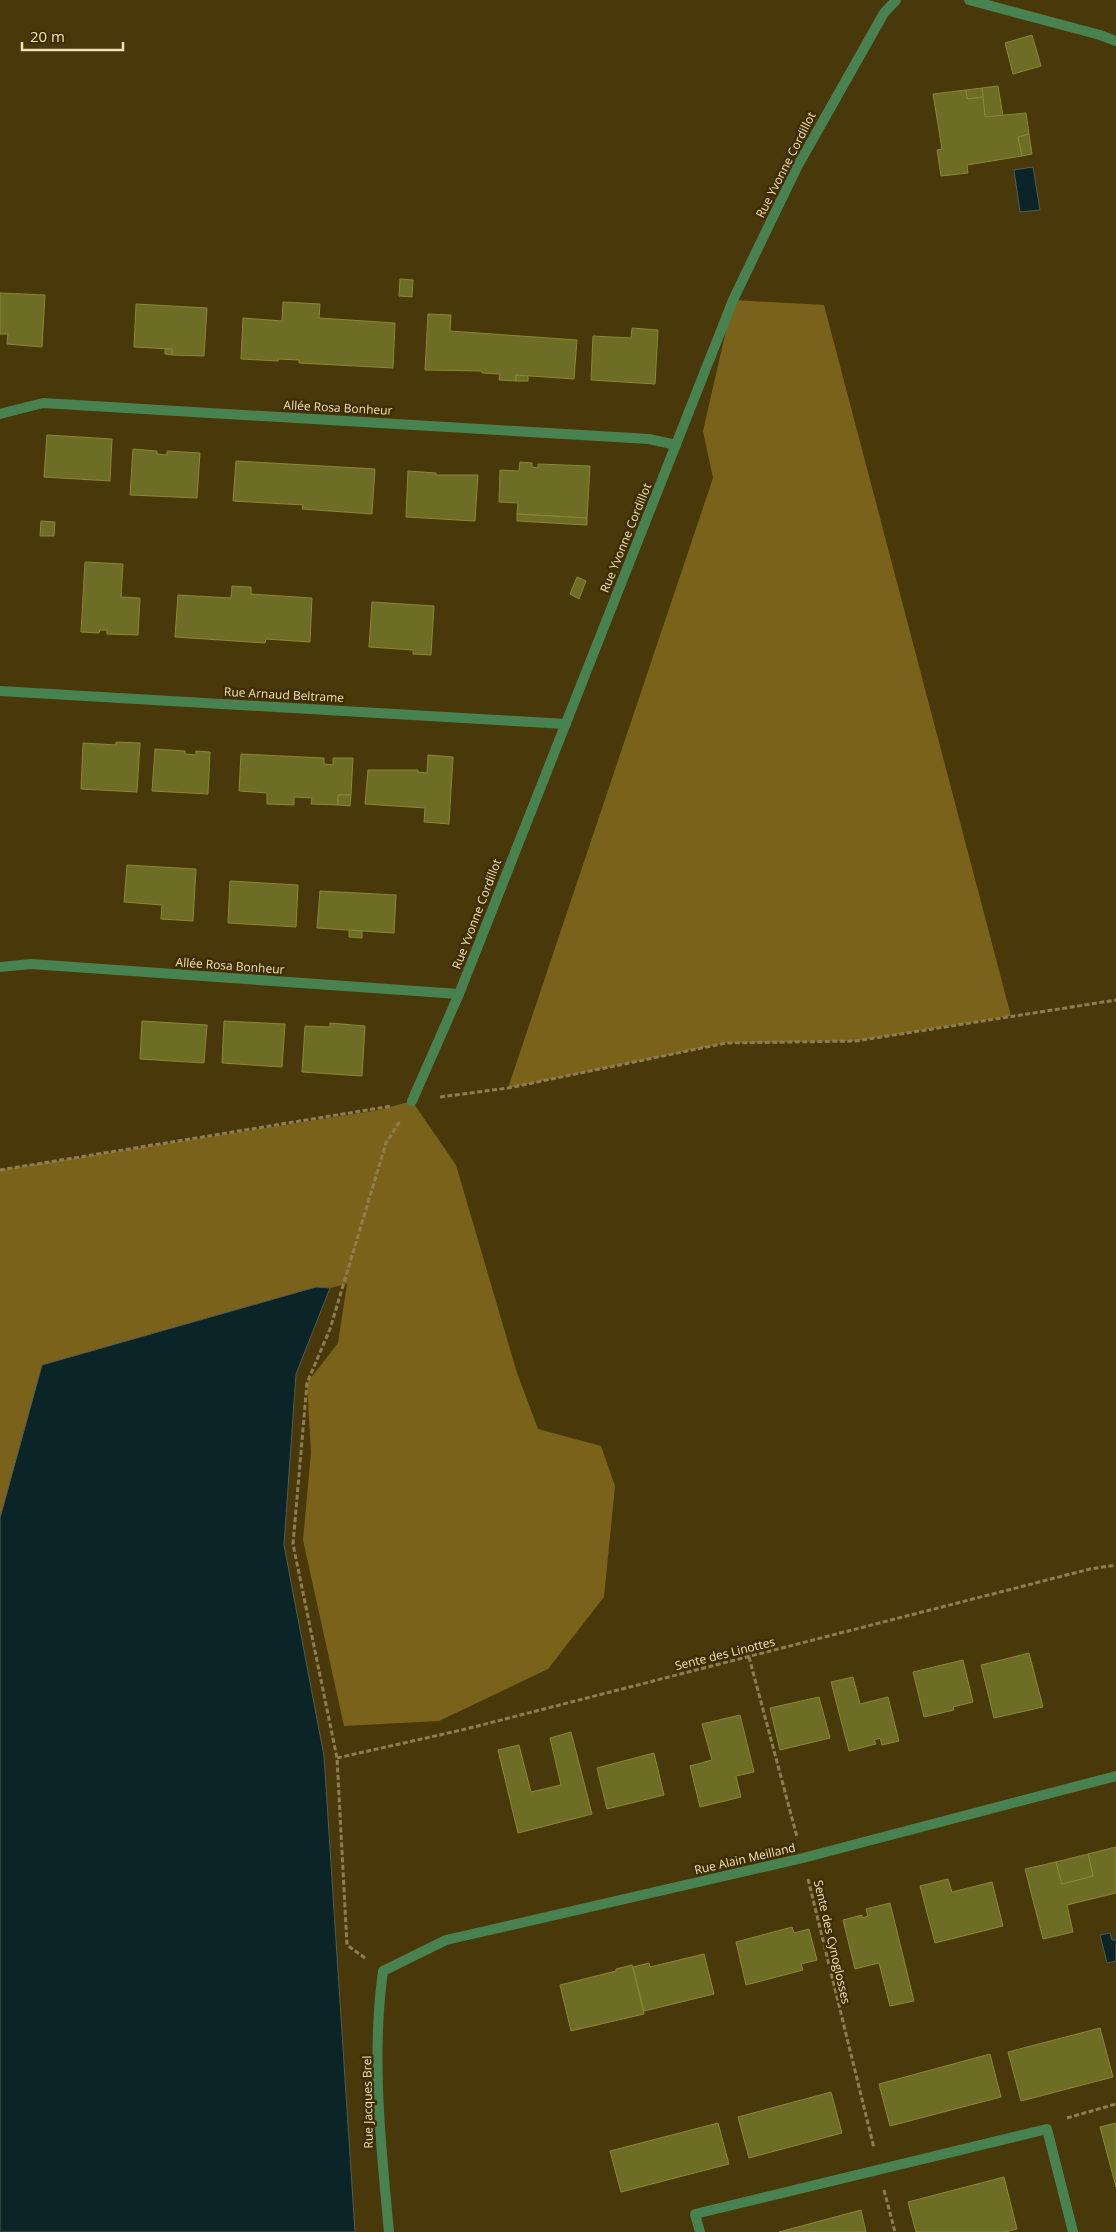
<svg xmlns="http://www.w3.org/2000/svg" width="1116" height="2232" viewBox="0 0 1116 2232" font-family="'Open Sans',sans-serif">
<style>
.green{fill:#7b621a}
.water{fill:#0b2427;stroke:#505d53}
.building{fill:#6e6d25;stroke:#8a8832}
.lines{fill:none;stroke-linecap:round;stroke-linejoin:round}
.path{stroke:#8e7d52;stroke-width:3;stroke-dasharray:5 2.5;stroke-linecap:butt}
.street{stroke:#488251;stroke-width:10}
.labels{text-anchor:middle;stroke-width:5;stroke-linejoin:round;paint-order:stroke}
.street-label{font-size:12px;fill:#f2e1bb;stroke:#3e2e00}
</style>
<rect width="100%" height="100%" fill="#49380a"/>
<g class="green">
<path d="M733,300L824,305L1011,1016L856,1041L726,1043L508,1088L713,478L703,431Z"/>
<path d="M412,1101L456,1165L517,1373L538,1429L601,1446L615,1486L604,1597L548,1669L439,1721L344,1726L303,1540L311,1453L307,1383L338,1343L347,1284L330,1288L316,1287L0,1518V1170L379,1110Z"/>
</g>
<g class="water">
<path d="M1033,167L1040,210L1020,212L1014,170Z"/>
<path d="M316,1287L330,1288L296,1374L284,1545L324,1756L355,2232H0V1518L42,1365Z"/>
<path d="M1110,1933L1112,1940H1116V1961L1107,1963L1100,1935Z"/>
</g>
<g class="building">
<path d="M1032,35L1041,66L1013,74L1005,43Z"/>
<path d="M998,86L1003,116L985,117L982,88Z"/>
<path d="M982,88L983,97L967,99L966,90Z"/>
<path d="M966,90L967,99L983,97L985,117L1026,113L1029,134L1018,137L1022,156L967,165L968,173L941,176L937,150L942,149L933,94Z"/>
<path d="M1029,134L1032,154L1022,156L1018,137Z"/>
<path d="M400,279L413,280L412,297L399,296Z"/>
<path d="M0,293L45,295L42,347L7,344L8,334H0Z"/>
<path d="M283,302L320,304L319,318L395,323L393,368L299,363V360L278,359V361L241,359L243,318L282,321Z"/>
<path d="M136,304L207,308L204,356L172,355V349L134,347Z"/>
<path d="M428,314L451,315L450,331L577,340L574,379L516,375V381L499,380L500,374L482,373V371L425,370Z"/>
<path d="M632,328L658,330L655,384L591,380L593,336L631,338Z"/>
<path d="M165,349H172V355L165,354Z"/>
<path d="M516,375L528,376V381H516Z"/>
<path d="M47,435L112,439L110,481L44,477Z"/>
<path d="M133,449L157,451V454L167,455V451L200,453L197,498L130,495Z"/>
<path d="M236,461L375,469L372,514L302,509L303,505L233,501Z"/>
<path d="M520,462L532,463V467L538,468V464L590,466L587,518L517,514L518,503L499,502L500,470L519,471Z"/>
<path d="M408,471L436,473V475H478L475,521L406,517Z"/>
<path d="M517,514L587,518V525L517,521Z"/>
<path d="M41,521L55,522L54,536H40Z"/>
<path d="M85,562L123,564L121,597L140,598L138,635L107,634V630H100L99,633L81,632Z"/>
<path d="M577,577L586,581L579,599L570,594Z"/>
<path d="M232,586L251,587V594L312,598L310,642L266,639L265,643L175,637L178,595L231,598Z"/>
<path d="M372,602L434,606L431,655L413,654V650L369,647Z"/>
<path d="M116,742L140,743L137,792L81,789L83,743L116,745Z"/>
<path d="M155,749L185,751V754L196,755V751L210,752L208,794L152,791Z"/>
<path d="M241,754L324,758V764L333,765V758H353L351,795H338V805L311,804L312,798L294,797V805L267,804V793L239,791Z"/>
<path d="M428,755L453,757L449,824L424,822L425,808L365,804L368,770H418V772L427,773Z"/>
<path d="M338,795H351L350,806L338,805Z"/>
<path d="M127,865L196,869L193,921L161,919L162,905L124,902Z"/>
<path d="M230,881L298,885L296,927L228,923Z"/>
<path d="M320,891L396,895L394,933L317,928Z"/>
<path d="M349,930L362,931V938L349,937Z"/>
<path d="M142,1021L207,1025L204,1063L140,1059Z"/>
<path d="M224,1021L285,1024L282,1067L222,1063Z"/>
<path d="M330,1023L365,1026L362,1076L302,1072L305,1026L330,1027Z"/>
<path d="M1029,1653L1043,1707L994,1718L981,1665Z"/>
<path d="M963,1660L973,1702L953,1707L954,1710L924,1717L913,1672Z"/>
<path d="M853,1677L860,1704L888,1697L899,1741L882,1745L880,1738L874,1740L876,1744L849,1751L831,1682Z"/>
<path d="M819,1697L830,1738L780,1750L770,1708Z"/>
<path d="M740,1715L754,1772L736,1776L741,1797L700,1807L690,1766L712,1760L702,1724Z"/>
<path d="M571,1732L592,1814L518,1833L498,1750L519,1745L531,1792L561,1785L550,1738Z"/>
<path d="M654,1753L664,1795L607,1809L597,1768Z"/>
<path d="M1116,1847V1893L1067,1905L1073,1932L1043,1939L1025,1869L1056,1862L1062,1884L1093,1876L1088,1854Z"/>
<path d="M1088,1854L1093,1876L1062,1884L1056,1862Z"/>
<path d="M948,1879L952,1892L992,1882L1003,1926L935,1943L920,1886Z"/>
<path d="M890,1903L914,2001L890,2006L879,1963L855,1969L843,1920L862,1915V1918L868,1916L866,1909Z"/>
<path d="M792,1927L794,1933L809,1929L817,1960L801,1964L803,1970L746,1985L736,1942Z"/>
<path d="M704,1954L714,1994L644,2011L633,1967L649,1963L650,1967Z"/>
<path d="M632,1965L644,2014L571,2031L560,1985L616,1971V1969Z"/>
<path d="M1100,2028L1113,2077L1021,2101L1008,2052Z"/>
<path d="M990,2054L1001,2097L890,2126L879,2084Z"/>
<path d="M831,2092L842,2133L749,2158L738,2117Z"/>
<path d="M718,2123L729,2164L621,2192L610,2151Z"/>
<path d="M1116,2123V2187L1100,2127Z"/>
<path d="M1004,2177L1017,2229L1005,2232H916L908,2202Z"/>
<path d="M861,2210L866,2232H779Z"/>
</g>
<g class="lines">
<g class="path">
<path d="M440,1097L508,1088L726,1043L856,1041L1116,1000"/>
<path d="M0,1170L392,1106"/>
<path d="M749,1657L797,1837"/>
<path d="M337,1758L466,1729L1090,1569L1116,1565"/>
<path d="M808,1879L874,2148"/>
<path d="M365,1958L347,1945L337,1758L293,1544L307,1383L330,1329L386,1143L400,1121"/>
<path d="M1067,2118L1116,2104"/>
<path d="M884,2190L895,2232"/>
</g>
<g class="street">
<path d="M969,0L1100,35L1116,41"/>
<path d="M0,414L43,403L649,439L676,445"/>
<path d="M0,691L566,724"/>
<path d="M0,967L31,964L459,994"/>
<path d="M412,1101L459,994L733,300L797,167L884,13L896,0"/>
<path d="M389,2232C381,2146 371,2057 383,1971L446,1940L803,1858L1116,1776"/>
<path d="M700,2232L695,2214L1047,2129L1073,2232"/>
</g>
</g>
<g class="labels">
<g class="street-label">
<text transform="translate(786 165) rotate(-63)" y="4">Rue Yvonne Cordillot</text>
<text transform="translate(338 408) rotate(3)" y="4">Allée Rosa Bonheur</text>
<text transform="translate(626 538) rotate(-68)" y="4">Rue Yvonne Cordillot</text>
<text transform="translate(284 695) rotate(3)" y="4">Rue Arnaud Beltrame</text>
<text transform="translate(477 914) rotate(-69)" y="4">Rue Yvonne Cordillot</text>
<text transform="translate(230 966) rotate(4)" y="4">Allée Rosa Bonheur</text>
<text transform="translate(725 1654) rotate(-14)" y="4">Sente des Linottes</text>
<text transform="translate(745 1859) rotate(-13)" y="4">Rue Alain Meilland</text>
<text transform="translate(832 1942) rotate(77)" y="4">Sente des Cynoglosses</text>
<text transform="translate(368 2102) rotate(-91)" y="4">Rue Jacques Brel</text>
</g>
</g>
<path d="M22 42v8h101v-8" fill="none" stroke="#f2e1bb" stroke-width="2.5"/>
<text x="30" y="42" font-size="15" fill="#f2e1bb" stroke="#3e2e00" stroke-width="4" paint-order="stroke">20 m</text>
</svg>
